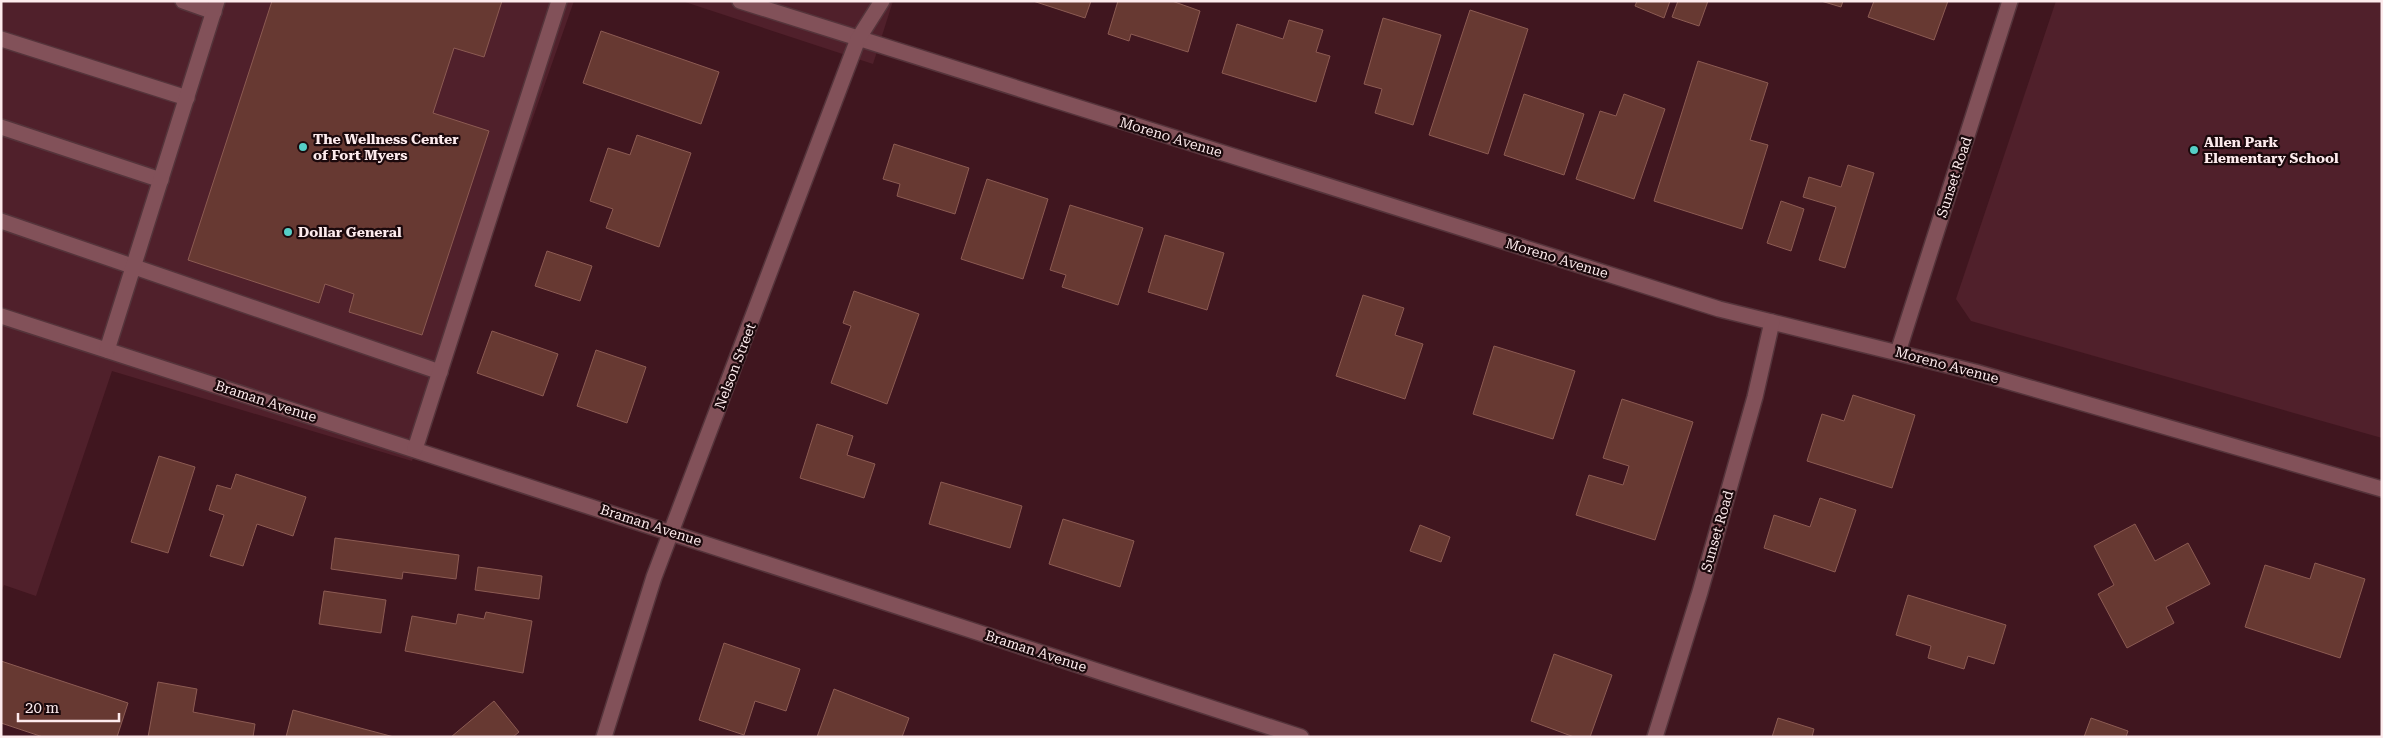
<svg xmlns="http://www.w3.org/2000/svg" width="2383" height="738" viewBox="0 0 2383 738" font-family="'Roboto Serif',serif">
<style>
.built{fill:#50202b}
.building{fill:#673932;stroke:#8c5b53}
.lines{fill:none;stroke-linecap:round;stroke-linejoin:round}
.minor-casing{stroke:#55343b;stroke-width:18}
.minor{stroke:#825159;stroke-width:15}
.poi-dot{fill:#55cec6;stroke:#1b090c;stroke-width:2}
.labels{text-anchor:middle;stroke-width:4.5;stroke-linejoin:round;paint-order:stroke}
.street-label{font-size:14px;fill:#fdebed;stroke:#1b090c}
.poi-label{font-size:14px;font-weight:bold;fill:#fdebed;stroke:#1b090c;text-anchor:start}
</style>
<rect width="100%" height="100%" fill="#40161f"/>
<g class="built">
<path d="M1,1H574L412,461L112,371L36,596L4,585L1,593Z"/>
<path d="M682,1H893L873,64Z"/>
<path d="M2056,1H2382V438L1971,321L1956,299Z"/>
</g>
<g class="building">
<path d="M272,1H502L484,57L454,48L433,113L489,131L422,335L349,312L354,294L325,284L319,303L188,260Z"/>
<path d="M1033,1H1091L1085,18Z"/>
<path d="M1118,1H1172L1200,11L1188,52L1131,34L1129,41L1108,34Z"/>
<path d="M1637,1H1670L1664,18L1635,6Z"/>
<path d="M1678,1H1708L1699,26L1672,17Z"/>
<path d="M1821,1H1843L1841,7Z"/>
<path d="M1874,1H1948L1934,40L1868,17Z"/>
<path d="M1470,10L1528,29L1488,154L1429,135Z"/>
<path d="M1383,18L1441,35L1413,125L1375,113L1382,89L1364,84Z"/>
<path d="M1289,20L1323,30L1316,52L1330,56L1316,102L1222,73L1237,24L1283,39Z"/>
<path d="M601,31L719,72L701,124L583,83Z"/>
<path d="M1698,61L1768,83L1750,140L1768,145L1742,229L1654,201Z"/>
<path d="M1524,94L1584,114L1564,175L1504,155Z"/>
<path d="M1624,94L1665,109L1634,199L1576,179L1600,111L1616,116Z"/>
<path d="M637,135L691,153L659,247L606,228L613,209L590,201L608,148L630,155Z"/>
<path d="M894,144L969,168L955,214L897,196L900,184L883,179Z"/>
<path d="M1848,165L1874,173L1845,268L1819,260L1836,207L1803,197L1809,177L1841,187Z"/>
<path d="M987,179L1048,199L1023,279L961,259Z"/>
<path d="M1781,201L1804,209L1791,251L1767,243Z"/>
<path d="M1070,205L1143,228L1118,305L1062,287L1066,275L1050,270Z"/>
<path d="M1165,235L1224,253L1207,310L1148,292Z"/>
<path d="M547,251L592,266L580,301L535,286Z"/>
<path d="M854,291L919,314L887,404L831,383L851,326L843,323Z"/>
<path d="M1363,295L1404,308L1395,335L1423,344L1405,399L1336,376Z"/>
<path d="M492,331L558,354L543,396L477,373Z"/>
<path d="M1494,346L1575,371L1553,439L1473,414Z"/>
<path d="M596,350L646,367L627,423L577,406Z"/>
<path d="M1853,395L1915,415L1892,488L1807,461L1822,414L1844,421Z"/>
<path d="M1622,399L1693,422L1655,540L1576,515L1589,475L1623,485L1629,466L1603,458Z"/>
<path d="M817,424L853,436L847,455L875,464L864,498L800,478Z"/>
<path d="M159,456L195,467L168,553L131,542Z"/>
<path d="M236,474L306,497L293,536L257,524L243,566L210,556L224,515L209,510L217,485L231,489Z"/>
<path d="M941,482L1022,506L1010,548L929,524Z"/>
<path d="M1820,498L1856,510L1835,572L1764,548L1774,515L1810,527Z"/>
<path d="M1063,519L1134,541L1120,587L1049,564Z"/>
<path d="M2135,524L2155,561L2188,543L2210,584L2166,607L2174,623L2127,648L2098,594L2114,585L2094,546Z"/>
<path d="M1420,525L1450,537L1441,562L1410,551Z"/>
<path d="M335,538L459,555L456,579L403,572L402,579L331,569Z"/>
<path d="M2315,563L2365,579L2340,658L2245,627L2265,565L2310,579Z"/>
<path d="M478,567L542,576L539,599L475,590Z"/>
<path d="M324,591L386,600L381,633L319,624Z"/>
<path d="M1908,595L2006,625L1994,664L1968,656L1964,669L1928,658L1931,646L1896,635Z"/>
<path d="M486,612L532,621L523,673L405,651L412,616L456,624L458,614L484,619Z"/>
<path d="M724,643L800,669L786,711L755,701L744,735L699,720Z"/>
<path d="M1554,654L1612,675L1590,737H1574L1531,721Z"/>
<path d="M1,661L128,703L117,737H43L1,723Z"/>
<path d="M158,682L197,689L193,712L255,724L253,737H148Z"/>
<path d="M834,689L909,718L902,737H817Z"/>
<path d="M494,701L519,732L513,737H451Z"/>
<path d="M293,710L394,737H286Z"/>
<path d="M1778,718L1814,729L1812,737H1772Z"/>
<path d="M2091,718L2128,731L2126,737H2084Z"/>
</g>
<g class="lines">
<g class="minor-casing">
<g id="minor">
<path d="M183,1L214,12"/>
<path d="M740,1L1719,309L1975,372L2382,489"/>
<path d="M1,39L187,98"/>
<path d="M1,127L161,180"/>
<path d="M1,221L440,372"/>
<path d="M1,316L1301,737"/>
<path d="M107,350L217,1"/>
<path d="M1898,352L2010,1"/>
<path d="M415,449L559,1"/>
<path d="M604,737L654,577L671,532L858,39L882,1"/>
<path d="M1655,737L1700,592L1755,397L1772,322"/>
</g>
</g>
<use href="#minor" class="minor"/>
</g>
<g class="poi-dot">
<circle cx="303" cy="147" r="5"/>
<circle cx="2194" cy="150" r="5"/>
<circle cx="288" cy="232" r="5"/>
</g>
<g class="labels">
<g class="street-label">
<text transform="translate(1171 137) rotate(17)" y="5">Moreno Avenue</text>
<text transform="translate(1954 177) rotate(-72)" y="5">Sunset Road</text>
<text transform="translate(1557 258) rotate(17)" y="5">Moreno Avenue</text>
<text transform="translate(1947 365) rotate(15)" y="5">Moreno Avenue</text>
<text transform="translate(735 366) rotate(-69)" y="5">Nelson Street</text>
<text transform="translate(266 401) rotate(18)" y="5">Braman Avenue</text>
<text transform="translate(651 525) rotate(18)" y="5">Braman Avenue</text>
<text transform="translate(1717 531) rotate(-74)" y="5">Sunset Road</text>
<text transform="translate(1036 651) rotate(18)" y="5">Braman Avenue</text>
</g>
<g class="poi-label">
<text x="313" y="144">The Wellness Center<tspan x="313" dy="16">of Fort Myers</tspan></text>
<text x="2204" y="147">Allen Park<tspan x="2204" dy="16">Elementary School</tspan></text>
<text x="298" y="237">Dollar General</text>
</g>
</g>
<rect width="2383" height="738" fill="none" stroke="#fdebed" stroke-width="5"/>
<path d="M18 713v8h101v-8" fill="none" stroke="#fdebed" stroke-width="2.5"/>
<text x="25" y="713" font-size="15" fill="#fdebed" stroke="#1b090c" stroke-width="4" paint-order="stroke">20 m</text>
</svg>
